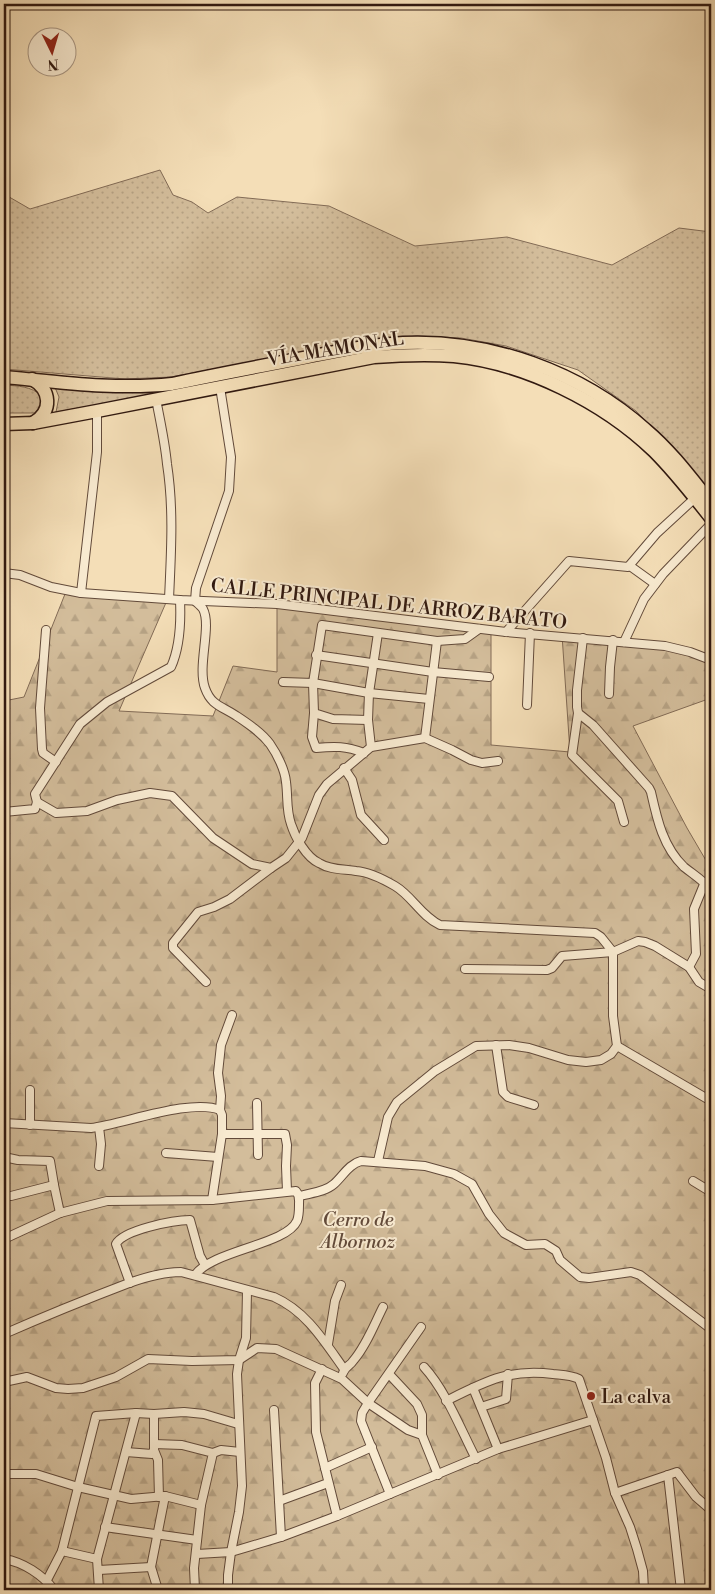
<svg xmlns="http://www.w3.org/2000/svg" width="715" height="1594" viewBox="0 0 715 1594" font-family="'Libre Bodoni',serif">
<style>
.grass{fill:url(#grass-dots);stroke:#826b56}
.forest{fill:url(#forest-firs);stroke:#826b56}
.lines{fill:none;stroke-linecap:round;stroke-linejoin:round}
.minor-casing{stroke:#624a3a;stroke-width:10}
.primary-casing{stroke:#311910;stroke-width:15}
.minor{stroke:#f8ead0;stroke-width:8}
.primary{stroke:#f4deb7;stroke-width:12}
.poi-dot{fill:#8f2418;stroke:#f8ead0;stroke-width:2}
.labels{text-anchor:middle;stroke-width:4;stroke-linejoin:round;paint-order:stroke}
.street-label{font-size:19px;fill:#311910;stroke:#f8ead0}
.park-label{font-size:19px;font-style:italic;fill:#624a3a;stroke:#f8ead0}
.poi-label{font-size:19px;fill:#311910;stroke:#f8ead0;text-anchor:start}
</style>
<defs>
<pattern id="grass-dots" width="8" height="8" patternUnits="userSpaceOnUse" patternTransform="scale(1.25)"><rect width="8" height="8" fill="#d3bd9b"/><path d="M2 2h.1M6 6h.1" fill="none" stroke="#b6a284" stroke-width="1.8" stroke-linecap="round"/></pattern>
<pattern id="forest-firs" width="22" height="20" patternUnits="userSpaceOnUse" patternTransform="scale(1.25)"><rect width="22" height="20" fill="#d3bd9b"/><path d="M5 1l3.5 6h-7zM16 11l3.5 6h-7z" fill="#b6a284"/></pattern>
</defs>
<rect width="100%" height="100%" fill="#f4deb7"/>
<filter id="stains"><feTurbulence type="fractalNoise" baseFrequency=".004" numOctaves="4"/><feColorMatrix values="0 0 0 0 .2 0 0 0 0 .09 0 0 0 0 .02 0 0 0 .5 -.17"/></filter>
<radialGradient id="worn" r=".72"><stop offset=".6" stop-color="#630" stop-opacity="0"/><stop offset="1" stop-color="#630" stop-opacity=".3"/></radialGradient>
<g class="grass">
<path d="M160,170L173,195L192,202L208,213L237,197L329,206L415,246L507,237L612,265L679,228L711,232V495L682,460L636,411L578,370L506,346L461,338L416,336L337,346L171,377L125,379L4,369V194L30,209Z"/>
<path d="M4,385C18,386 31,386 42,396L41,409L35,413H4Z"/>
<path d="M54,385L157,394L56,412L59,397Z"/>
</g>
<path class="forest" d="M67,589L168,598L119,711L213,716L233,666L277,672V600L491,629V745L570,752L562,635L620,639L711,658V698L633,726L687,828L711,869V1590H4V701L24,697Z"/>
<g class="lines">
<g class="minor-casing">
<g id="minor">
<path d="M220,387L231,457L229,491L196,588L195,601C197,603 201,606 203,609C212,626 197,666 205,688C211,705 221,706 235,715C247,723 261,732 270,744C277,754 285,770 286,782C288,796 286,810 291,824C295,837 306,857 319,863C330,870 344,869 356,871C369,872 383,879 395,886C412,896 421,916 440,925L595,933L601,937L613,952V1016L617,1046L611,1054L601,1060L586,1062L568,1060L529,1048L509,1045L476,1046L435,1071L397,1102L388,1117L378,1161"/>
<path d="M156,399C160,420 165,442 167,464C174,509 171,554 169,599"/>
<path d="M630,566L655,584"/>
<path d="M4,573L20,575L51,587L81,593L180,600L277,604L506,632L665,646L690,652L711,660"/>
<path d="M81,593L97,452V411"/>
<path d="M46,630L40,708L42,749L43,753L56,762"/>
<path d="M506,632L569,561L628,567L657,533L695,498"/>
<path d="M583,638L577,690V707L578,713L593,725L649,788L651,792C657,819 663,847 684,867C694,875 703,880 711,890"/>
<path d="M624,642L644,599L663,574L711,524"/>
<path d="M316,655L433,672L489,677"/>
<path d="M283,682L313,683L369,693L429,699"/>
<path d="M609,694L610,667L613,640"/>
<path d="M527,705L530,633"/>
<path d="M314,713L312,737L316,748C335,746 346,746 364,753"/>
<path d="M578,713L572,755L618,801L624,822"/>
<path d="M368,720L333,719L314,713L313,683L322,625L437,641L465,639L479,629"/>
<path d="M425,738L437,641"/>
<path d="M371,747L368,720L369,693L378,633"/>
<path d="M344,768L352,780L361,815L384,840"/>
<path d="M37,802L56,813L87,811L117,800L150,793L172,796L213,838L252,864L271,868L286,858L302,838L319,795L327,784L371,747L425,738L452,750L471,760L482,763L498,761"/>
<path d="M4,812L35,809L37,802L35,794L80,724L107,702L171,667C180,647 181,622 180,600"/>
<path d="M689,967L696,954L694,909L705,882"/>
<path d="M465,969L547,970L552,968L562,956L613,952L638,941L645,942L655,946L689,967L699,982L711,989"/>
<path d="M206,982L173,948V943L198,912L214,907L230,899L271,868"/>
<path d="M496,1045L503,1092L508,1097L534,1105"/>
<path d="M617,1046L711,1101"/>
<path d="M30,1090V1125"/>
<path d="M257,1103L258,1155"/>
<path d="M4,1123L91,1128C124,1124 191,1098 220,1110"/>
<path d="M99,1127L101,1144L99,1166"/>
<path d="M222,1134H285L287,1145L286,1166L287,1191"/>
<path d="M166,1153L218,1157"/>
<path d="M4,1157L18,1160L50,1161L54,1185"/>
<path d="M693,1181L711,1192"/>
<path d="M4,1196H11L54,1185L60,1213"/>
<path d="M300,1196C311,1193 325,1192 334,1184C343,1176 349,1164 361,1161L425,1166L454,1174L472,1184L489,1214L504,1233L526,1245L545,1244L556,1251L560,1260L580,1277L589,1278L631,1272L640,1275L711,1329"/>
<path d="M212,1200L222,1134V1115L220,1110L221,1096L218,1073L221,1045L232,1015"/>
<path d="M4,1239L60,1213L107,1201L212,1200L296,1191C300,1196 299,1199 299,1205C299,1210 299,1216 297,1221C286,1245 213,1250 195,1275"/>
<path d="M130,1283L116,1244C123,1230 174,1220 190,1220L200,1256L205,1265"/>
<path d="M4,1334C45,1316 87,1299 129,1283C146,1277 163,1272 181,1272L274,1297C306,1311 324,1341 344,1369"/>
<path d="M328,1344L335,1301L341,1285"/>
<path d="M424,1367C446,1391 461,1430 476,1459"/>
<path d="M322,1369L315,1383L316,1432L337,1516"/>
<path d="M343,1373C345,1366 350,1366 353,1361C366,1346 374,1325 383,1307"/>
<path d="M389,1374L417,1404L422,1415V1435"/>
<path d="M4,1382L27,1377L56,1388L68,1389L83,1388L116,1377L148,1359L192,1361L239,1360L257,1348L276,1349L342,1379L368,1403L408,1430L422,1435L438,1475"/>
<path d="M473,1388L498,1449"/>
<path d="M446,1401C484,1382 509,1368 553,1374C562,1375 571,1375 579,1379L606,1458L615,1493L630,1527L637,1549L643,1571L644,1590"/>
<path d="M481,1407L506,1399L508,1374"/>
<path d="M274,1410L281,1537"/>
<path d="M154,1444L182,1445L213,1453L201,1505L194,1568L195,1590"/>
<path d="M154,1450L158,1460L159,1497"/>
<path d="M126,1452L152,1454L154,1450V1414"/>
<path d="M213,1453L221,1450L240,1452"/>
<path d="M325,1468L372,1447"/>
<path d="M4,1474H36L78,1487L131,1499L165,1496L201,1505"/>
<path d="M668,1475L681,1590"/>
<path d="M615,1493L677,1472L696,1497L711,1510"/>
<path d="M390,1494L361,1421L362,1413L368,1403L421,1327"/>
<path d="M279,1501L328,1483"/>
<path d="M105,1527L197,1540"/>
<path d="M62,1551L97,1559"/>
<path d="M197,1554L231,1552L281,1537L337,1516L498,1449L593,1420"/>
<path d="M4,1559C23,1562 43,1575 54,1590"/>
<path d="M99,1570L151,1567"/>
<path d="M47,1580L62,1551L96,1416L136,1413L154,1414L184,1412L204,1414L238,1424"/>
<path d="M99,1590L97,1559L136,1413"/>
<path d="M158,1590L151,1567L165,1496"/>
<path d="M228,1590V1575L231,1552L239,1512L242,1486L237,1374L239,1360L246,1338L247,1291"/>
<path d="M708,1590L711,1588"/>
</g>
</g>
<g class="primary-casing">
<g id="primary">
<path d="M4,377C59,382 116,390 172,384C214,375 256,367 298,359C333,352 368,345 403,343C490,339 581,372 646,430C671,451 691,478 711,503"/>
<path d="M32,379C51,390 53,411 33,423"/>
<path d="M4,424L33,423L97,411L374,357C401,355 427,354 454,356C525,363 603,402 654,451C675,472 693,495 711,518"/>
</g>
</g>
<use href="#minor" class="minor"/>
<use href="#primary" class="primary"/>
</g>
<circle class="poi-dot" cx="591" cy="1396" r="5"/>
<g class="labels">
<g class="street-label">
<text transform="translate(335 348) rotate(-9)" y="7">VÍA MAMONAL</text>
<text transform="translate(389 603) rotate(6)" y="7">CALLE PRINCIPAL DE ARROZ BARATO</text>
</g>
<g class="park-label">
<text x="358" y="1226">Cerro de<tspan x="358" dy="22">Albornoz</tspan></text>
</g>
<g class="poi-label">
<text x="601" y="1403">La calva</text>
</g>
</g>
<rect width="715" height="1594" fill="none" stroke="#f4deb7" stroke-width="20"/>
<rect x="5" y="5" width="705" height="1584" fill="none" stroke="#311910" stroke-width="2.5"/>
<rect x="10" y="10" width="695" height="1574" fill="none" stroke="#311910"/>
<g transform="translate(52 52) rotate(175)"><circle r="24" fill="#f8ead0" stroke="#a89683"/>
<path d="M0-4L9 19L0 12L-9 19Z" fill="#8f2418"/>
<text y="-8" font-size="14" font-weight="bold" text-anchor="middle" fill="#311910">N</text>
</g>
<rect width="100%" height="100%" filter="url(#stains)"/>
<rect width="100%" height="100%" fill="url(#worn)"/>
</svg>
